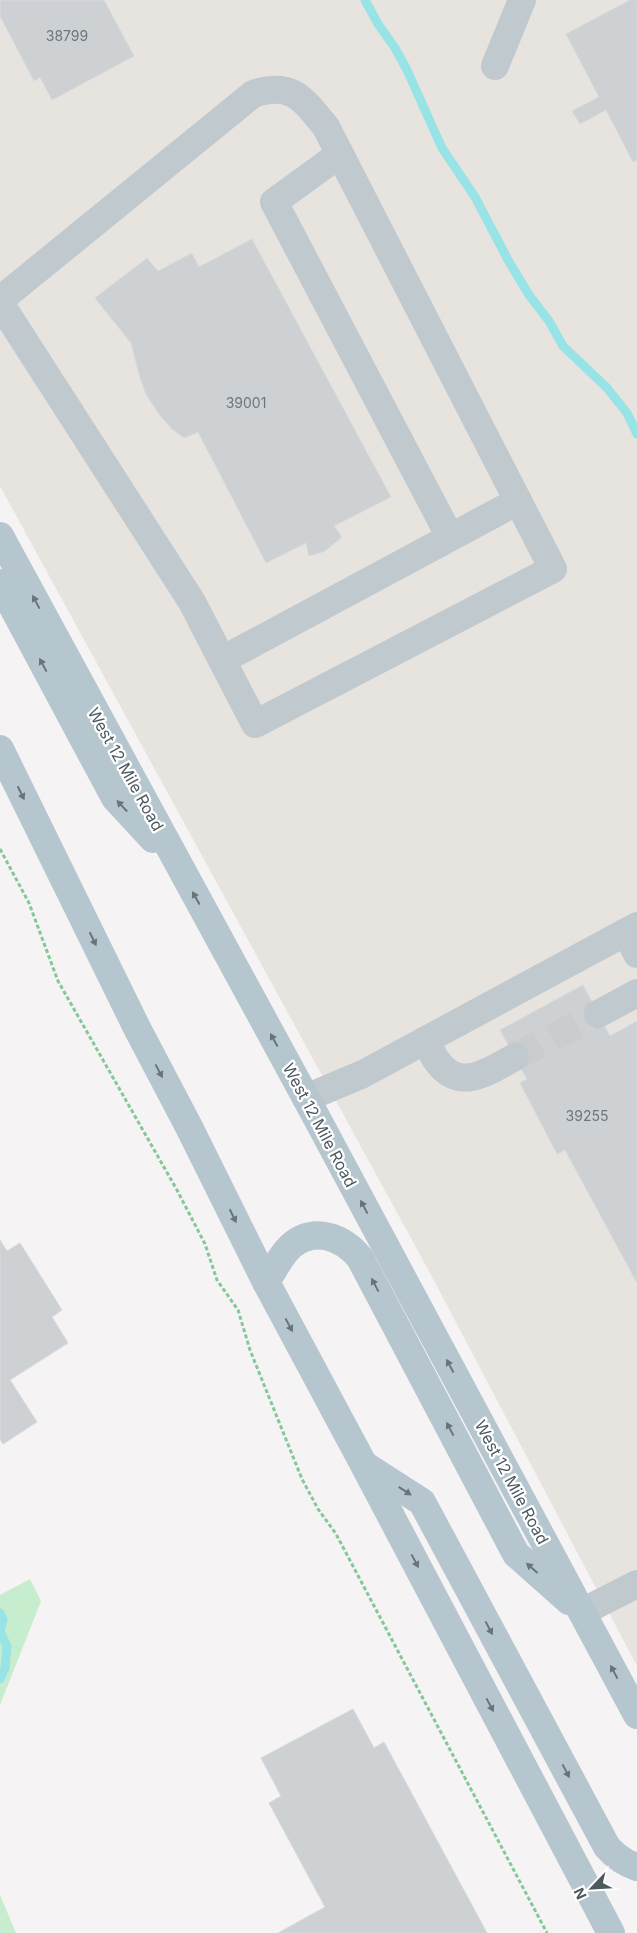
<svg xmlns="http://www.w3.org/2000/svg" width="637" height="1933" viewBox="0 0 637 1933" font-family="Inter,sans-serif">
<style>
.commercial{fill:#e7e3df}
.green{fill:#c7edcf}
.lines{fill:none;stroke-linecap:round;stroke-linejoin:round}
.stream{stroke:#98e3e5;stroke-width:9}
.building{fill:#cdd1d4;stroke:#d7dadd}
.minor-tunnel{stroke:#cbccce;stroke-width:28;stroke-dasharray:28 14;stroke-linecap:butt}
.path{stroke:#82c899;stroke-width:3;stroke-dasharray:4 2.5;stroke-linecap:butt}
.minor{stroke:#c0c9cd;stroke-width:28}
.major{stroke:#b6c6ce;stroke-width:28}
.oneway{fill:#66747b}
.labels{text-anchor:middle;stroke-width:4.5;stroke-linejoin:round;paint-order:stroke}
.number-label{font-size:14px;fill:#6c777c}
.street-label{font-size:16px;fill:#4c595f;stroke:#fff}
</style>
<rect width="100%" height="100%" fill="#f5f3f3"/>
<path class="commercial" d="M0,0H637V1666L430,1273L0,486Z"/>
<g class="green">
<path d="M30,1579L41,1601L0,1705V1595Z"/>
<path d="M0,1895L16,1933H0Z"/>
</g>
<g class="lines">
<g class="stream">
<path d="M365,0L378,24L395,48L407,70L442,148L475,197L508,260L529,295L549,321L563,346L607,388L627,413L637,434"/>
<path d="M0,1613L3,1620L0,1632L7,1646L5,1668L0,1679"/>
</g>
</g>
<g class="building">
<path d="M0,0H104L134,56L52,100L40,77L34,81L0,16Z"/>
<path d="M630,0H637V160L633,162L606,110L580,124L572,111L599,97L566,34Z"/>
<path d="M252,239L391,497L334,526L342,537L325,551L309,556L306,543L266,563L198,432L184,438L172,429L158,413L146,394L140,378L131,343L95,298L147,258L158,271L192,253L199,267Z"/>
<path d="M583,985L610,1036L637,1021V1283L565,1150L557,1154L520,1083L527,1079L500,1030Z"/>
<path d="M0,1240L7,1251L20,1243L62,1310L52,1317L68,1343L10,1380L37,1422L3,1444L0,1439Z"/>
<path d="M353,1709L374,1748L384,1742L487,1933H278L325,1907L269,1803L281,1796L261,1758Z"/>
</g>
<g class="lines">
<path class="minor-tunnel" d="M515,1057L598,1014"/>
<path class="path" d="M0,849L29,903L58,981L177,1190L205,1244L217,1280L238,1310L250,1350L302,1479L318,1509L336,1534L547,1933"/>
<g class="minor">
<path d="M495,66L522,0"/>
<path d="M340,154L274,202L450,537"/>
<path d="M0,300L253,94C292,81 303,99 326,127L553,569L255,724L192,602L0,303"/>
<path d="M222,660L518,501"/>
<path d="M626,932L637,954"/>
<path d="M598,1014L637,993"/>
<path d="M426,1040C430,1047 432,1055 437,1061C460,1093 489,1071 515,1057"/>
<path d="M306,1098L363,1074L637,926"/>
<path d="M582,1612L637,1584"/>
</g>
<g class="major">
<path d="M0,536L306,1098L637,1715"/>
<path d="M0,583L115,798L153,839"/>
<path d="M0,749L137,1028L189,1127L266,1282L364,1465L611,1933"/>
<path d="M266,1282C274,1270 280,1256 291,1246C314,1226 343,1237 360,1258L516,1554L569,1601"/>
<path d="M366,1466L422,1502L607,1847C616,1857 624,1863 637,1867"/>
</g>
</g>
<defs><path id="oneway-solid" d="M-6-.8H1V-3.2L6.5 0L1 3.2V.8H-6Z" transform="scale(1.25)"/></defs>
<g class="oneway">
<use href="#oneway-solid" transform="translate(36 602) rotate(-118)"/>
<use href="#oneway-solid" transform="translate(43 665) rotate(-118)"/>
<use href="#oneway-solid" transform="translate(21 793) rotate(64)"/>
<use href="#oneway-solid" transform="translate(122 806) rotate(-133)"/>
<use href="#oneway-solid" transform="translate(196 898) rotate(-119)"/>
<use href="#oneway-solid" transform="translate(93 939) rotate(64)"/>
<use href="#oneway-solid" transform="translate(274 1040) rotate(-119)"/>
<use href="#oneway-solid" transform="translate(159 1071) rotate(62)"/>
<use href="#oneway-solid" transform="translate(364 1207) rotate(-118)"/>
<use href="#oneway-solid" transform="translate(233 1216) rotate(64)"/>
<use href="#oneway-solid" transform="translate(375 1285) rotate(-118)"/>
<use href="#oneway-solid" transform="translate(289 1325) rotate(62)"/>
<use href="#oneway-solid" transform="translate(450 1366) rotate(-118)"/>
<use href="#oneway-solid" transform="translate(450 1429) rotate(-118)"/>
<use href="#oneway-solid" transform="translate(405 1491) rotate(33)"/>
<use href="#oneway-solid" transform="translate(415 1561) rotate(62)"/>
<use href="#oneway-solid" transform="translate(532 1568) rotate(-139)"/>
<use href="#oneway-solid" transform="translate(489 1628) rotate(62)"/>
<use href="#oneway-solid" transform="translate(614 1672) rotate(-118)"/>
<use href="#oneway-solid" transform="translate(490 1705) rotate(62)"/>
<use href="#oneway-solid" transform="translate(566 1771) rotate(62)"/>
</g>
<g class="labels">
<g class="number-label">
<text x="67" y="41">38799</text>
<text x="246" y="408">39001</text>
<text x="587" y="1121">39255</text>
</g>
<g class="street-label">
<text transform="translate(126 769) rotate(61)" y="6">West 12 Mile Road</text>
<text transform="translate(320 1125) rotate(62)" y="6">West 12 Mile Road</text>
<text transform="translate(512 1482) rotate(62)" y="6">West 12 Mile Road</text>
</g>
</g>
<g transform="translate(592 1888) rotate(245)" stroke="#ffffff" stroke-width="4" paint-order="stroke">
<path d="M0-4L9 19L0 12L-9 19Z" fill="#4c595f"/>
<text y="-8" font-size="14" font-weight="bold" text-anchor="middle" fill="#4c595f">N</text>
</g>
</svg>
